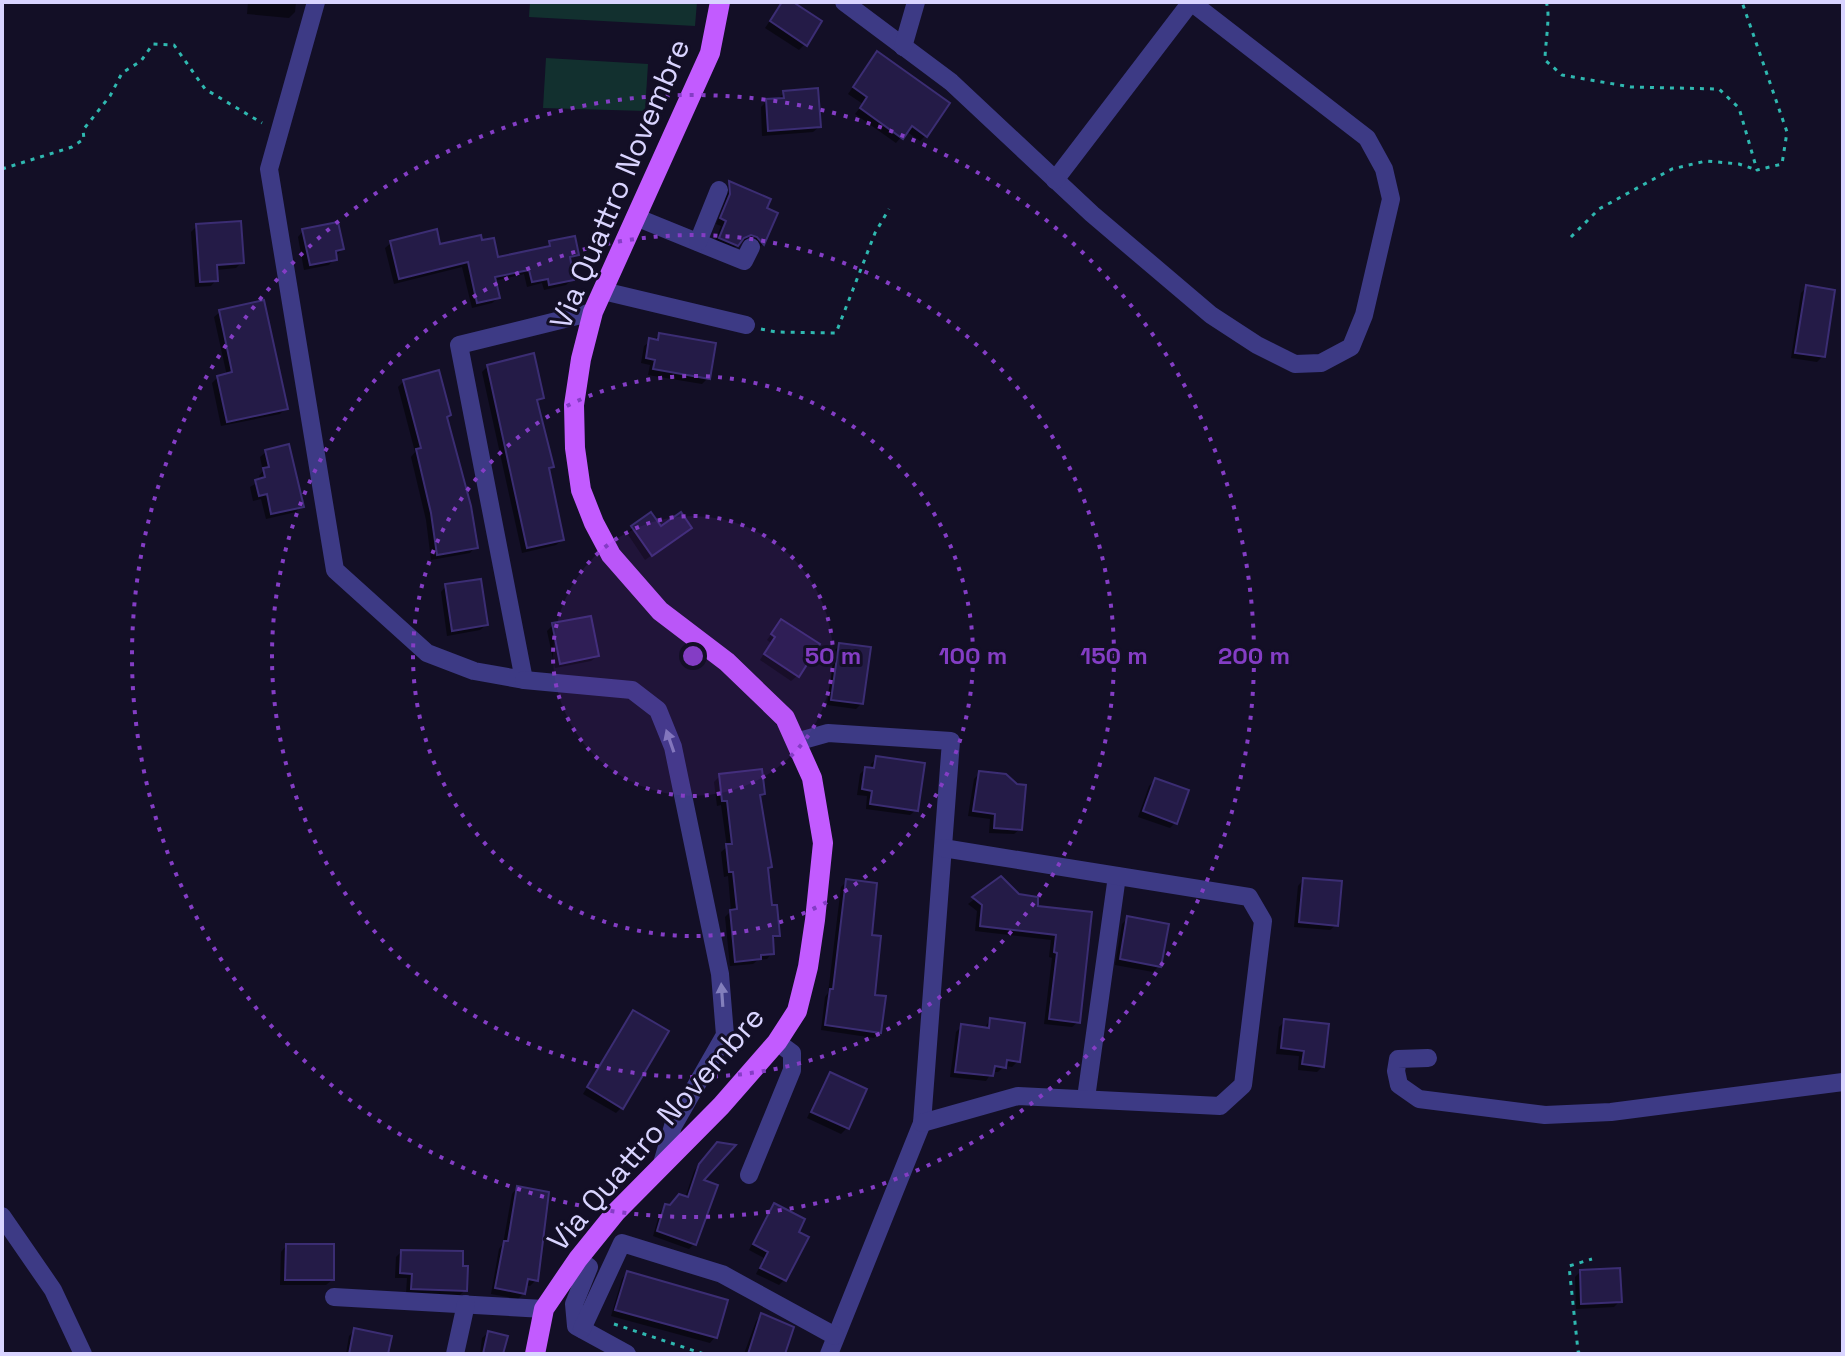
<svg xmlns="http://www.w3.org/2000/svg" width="1845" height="1356" viewBox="0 0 1845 1356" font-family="'Space Grotesk',sans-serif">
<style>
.green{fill:#12302f}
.shadow{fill:#0007}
.building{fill:#241b47;stroke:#3b2d73;stroke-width:2}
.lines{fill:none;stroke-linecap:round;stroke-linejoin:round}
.path{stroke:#2fb8b0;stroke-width:3;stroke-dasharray:4 6;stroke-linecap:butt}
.minor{stroke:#3d3a85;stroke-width:18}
.major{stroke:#c25bff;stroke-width:20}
.oneway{fill:#837fbc}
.ring{fill:none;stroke:#843dc5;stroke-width:4;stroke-dasharray:4 8}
.labels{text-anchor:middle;stroke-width:6;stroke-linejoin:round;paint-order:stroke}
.street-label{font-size:30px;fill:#d9d4ff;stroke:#130f26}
.centre{fill:#843dc5;stroke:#130f26;stroke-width:4}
.ring-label{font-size:24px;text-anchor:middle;font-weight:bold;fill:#843dc5;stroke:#130f26;stroke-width:6;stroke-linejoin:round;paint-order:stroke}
</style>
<rect width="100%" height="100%" fill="#130f26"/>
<g class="green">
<path d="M530,2H697L695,26L529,17Z"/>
<path d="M546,58L648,64L645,111L543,108Z"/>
</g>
<g class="shadow">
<path d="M248,2H296L295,12L289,18L247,14Z"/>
<path d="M783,2H789L805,44L799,50L765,28Z"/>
<path d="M872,60L925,136L920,141L906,131L896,143L855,114L863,104L848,94Z"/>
<path d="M784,93L819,127L813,132L762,136L761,107L767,101L779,98Z"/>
<path d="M729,184L768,200L765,209L775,214L763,244L757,249L751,242L744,240L731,250L714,244L721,226L716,224L725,201L724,189Z"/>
<path d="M197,226L241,263L236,268L216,270V280L211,286L195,287L191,232Z"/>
<path d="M303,231L342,249L329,265L304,270L298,237Z"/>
<path d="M391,243L439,247L497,259L544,249L550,243L577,254L568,261L572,279L566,285L544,290L542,283L527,287L524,274L494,281L498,298L492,303L472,308L462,267L394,284L385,248Z"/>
<path d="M1806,288L1823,356L1817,362L1791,358L1801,293Z"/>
<path d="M220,312L286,408L280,414L221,426L212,383L218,377L227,376L214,317Z"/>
<path d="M660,335L708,378L702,384L648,375L650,365L641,363L644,346Z"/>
<path d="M488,366L542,397L536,404L552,466L548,470L562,540L556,545L522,553L482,372Z"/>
<path d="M404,381L449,415L445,419L475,547L470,553L431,560L426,520L411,457L415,452L398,387Z"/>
<path d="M266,452L301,506L296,512L266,519L261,499L253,501L250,487L260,481L259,476L263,471L260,457Z"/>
<path d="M633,527L660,529L689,528L645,560L627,533Z"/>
<path d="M446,586L486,625L480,630L447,636L441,592Z"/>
<path d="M781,621L797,676L791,681L760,660L771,643L767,640Z"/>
<path d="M553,625L597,656L591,661L555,668L547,631Z"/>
<path d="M840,645L861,704L856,709L827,705L834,651Z"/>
<path d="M877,758L916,810L910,815L866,809L867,796L857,795L860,774L865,769H870L871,764Z"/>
<path d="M980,773L1020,829L1014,834L989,833L990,819L968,816L974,779Z"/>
<path d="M720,776L763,793L759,797L770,866L766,870L771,907L778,935L771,941L772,953L767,959L758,960L753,964L730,966L725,917L731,911L728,876L724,877L721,852L727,847L721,805L717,806L714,782Z"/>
<path d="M1155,780L1175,823L1170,828L1138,817L1149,786Z"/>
<path d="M1001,879L1018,896L1035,908L1090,914L1078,1022L1072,1027L1044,1024L1052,958L1049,957L1051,940L975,931L977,911L968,904Z"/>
<path d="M1303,880L1336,925L1330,930L1294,927L1298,886Z"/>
<path d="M847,881L870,937L873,997L879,1032L874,1038L821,1030L825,997L828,993L841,887Z"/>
<path d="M1128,918L1159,966L1153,972L1115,965L1122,924Z"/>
<path d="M633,1012L621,1108L616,1113L583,1094Z"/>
<path d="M990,1020L1018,1061L1012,1067L1005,1066L998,1072H992L986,1081L950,1077L956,1032L962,1026L984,1029Z"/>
<path d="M1285,1021L1323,1066L1317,1072L1298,1070L1299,1056L1276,1054L1279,1027Z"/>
<path d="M830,1074L864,1090L847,1128L841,1134L807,1118L825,1080Z"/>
<path d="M713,1149L700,1181L694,1244L689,1249L653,1236L660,1212L664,1208L662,1211L665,1213L685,1198L694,1171Z"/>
<path d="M517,1188L536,1280L530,1286L525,1285L524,1293L518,1299L491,1294L499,1249L503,1244L512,1194Z"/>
<path d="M775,1206L784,1280L779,1285L756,1274L764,1258L749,1250L769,1212Z"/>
<path d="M286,1246L332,1280L326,1285H280L281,1252Z"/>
<path d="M401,1252L465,1290L459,1296L406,1294L407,1278H395L396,1257Z"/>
<path d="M1581,1271L1620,1301L1614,1307L1576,1309L1575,1277Z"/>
<path d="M627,1273L715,1337L710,1343L611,1316L622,1279Z"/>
<path d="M761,1316L783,1354H744L756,1321Z"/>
<path d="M355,1330L386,1354H346L349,1336Z"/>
<path d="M488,1333L501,1354H480L482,1338Z"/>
</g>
<g class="building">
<path d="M782,2H793L822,21L807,46L770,21Z"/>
<path d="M877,51L950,103L927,137L912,126L903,139L860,108L867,97L853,87Z"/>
<path d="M818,88L821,127L768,131L766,99L784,98L783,91Z"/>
<path d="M729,181L771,199L767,208L778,213L764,245L757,237L751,235L744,238L738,246L719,238L726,221L720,218L730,194Z"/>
<path d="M241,221L244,263L217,265L218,281L200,282L196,224Z"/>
<path d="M338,222L344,249L336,251L337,260L310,265L302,229Z"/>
<path d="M437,229L440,244L481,235L482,240L494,238L498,257L550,246L549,241L575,236L579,255L570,257L574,280L549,285L548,279L532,282L529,270L495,277L500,298L477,303L468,262L399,279L390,241Z"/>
<path d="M1806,285L1835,290L1825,357L1795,353Z"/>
<path d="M264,300L288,409L227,422L217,376L232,372L219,310Z"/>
<path d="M659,333L716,343L710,379L653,369L655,360L646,358L649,338L658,340Z"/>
<path d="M534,353L544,398L537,400L554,467L549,468L564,540L527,548L487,365Z"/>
<path d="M439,370L451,415L447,417L471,506L478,548L437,555L431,513L416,449L421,448L403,380Z"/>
<path d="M289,444L304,507L271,514L267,494L259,496L255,480L265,477L263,468L269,467L265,450Z"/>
<path d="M651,512L661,526L681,512L692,528L652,556L631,526Z"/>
<path d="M481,579L488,625L452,631L445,584Z"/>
<path d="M591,616L599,656L560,664L552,623Z"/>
<path d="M781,619L820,644L799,677L764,654L775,637L771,634Z"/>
<path d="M839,643L871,647L863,704L831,700Z"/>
<path d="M876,756L925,763L918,811L870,804L872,791L862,789L865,767L874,768Z"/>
<path d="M762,769L765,794L760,795L772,867L768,868L772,905H777L780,936H773L774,954L761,955V959L735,962L730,910L737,909L733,872H729L726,844H732L727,801H722L719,774Z"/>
<path d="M979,771L1006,774L1017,784L1026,785L1022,830L994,828L995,814L973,811Z"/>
<path d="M1155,778L1189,790L1177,824L1143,811Z"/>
<path d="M1001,876L1019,894L1038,897V906L1092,912L1080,1023L1049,1019L1057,953L1054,952L1056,935L980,926L982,905L972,897Z"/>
<path d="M1303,878L1342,881L1338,926L1299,922Z"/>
<path d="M846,879L877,883L872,935L881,936L875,995L886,996L881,1033L825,1025L830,989H833Z"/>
<path d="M1127,916L1169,924L1161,967L1120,959Z"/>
<path d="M633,1010L669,1031L623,1109L587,1087Z"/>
<path d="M990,1018L1025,1023L1020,1062L1007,1060L1006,1068L995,1066L993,1076L955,1072L961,1024L989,1028Z"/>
<path d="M1284,1019L1329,1024L1324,1067L1302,1064L1304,1051L1281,1048Z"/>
<path d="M830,1072L867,1089L849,1129L811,1112Z"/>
<path d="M717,1142L736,1145L704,1180L718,1185L696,1245L657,1231L665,1204L670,1205L679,1194L688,1197L699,1164Z"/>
<path d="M517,1186L549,1192L538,1281L528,1279L525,1294L495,1288L504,1241H508Z"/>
<path d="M774,1203L805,1219L799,1232L809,1237L786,1281L760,1268L768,1252L753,1244Z"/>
<path d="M286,1244H334V1280H285Z"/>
<path d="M401,1250L463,1251V1266H468L467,1291L411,1289L412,1274L400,1273Z"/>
<path d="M1620,1268L1622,1302L1581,1304L1580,1270Z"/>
<path d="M627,1271L728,1300L717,1338L615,1310Z"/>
<path d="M761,1313L794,1327L785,1354H748Z"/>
<path d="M354,1328L392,1336L388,1354H349Z"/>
<path d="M488,1331L508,1336L503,1354H483Z"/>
</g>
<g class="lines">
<g class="path">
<path d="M1546,2C1551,13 1545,44 1545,60L1562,75L1631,87L1719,89L1739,108L1757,170L1782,164L1787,132L1742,2"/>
<path d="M2,169L72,147L84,139L83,130L110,96L122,73L141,61L153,44L174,45L205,89L262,123"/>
<path d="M1571,237L1599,209L1672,169L1706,161L1739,164L1757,170"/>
<path d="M761,329L776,332L836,333L875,233L889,209"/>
<path d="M614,1324L704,1354"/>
<path d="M1580,1354L1578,1351L1569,1266L1592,1259"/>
<path d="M1840,1354L1843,1353"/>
</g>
<g class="minor">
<path d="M316,2L269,169L335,570L427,653L474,671L524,680L459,345L593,312"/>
<path d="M844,2L951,82L1092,214L1211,315L1257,345L1295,364L1321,363L1351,347L1364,315L1391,199L1384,169L1367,138L1191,2"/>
<path d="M903,47L916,2"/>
<path d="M1055,180L1191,2"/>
<path d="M638,218L744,261L751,247"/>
<path d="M698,242L719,190"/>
<path d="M603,291L746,325"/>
<path d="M524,680L632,690L658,710L673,747L720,974L725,1035L673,1126L661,1167"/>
<path d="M796,742L828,733L951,741L922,1123L829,1354"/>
<path d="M1428,1058L1398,1059L1396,1071L1399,1085L1419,1099L1545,1115L1611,1112L1843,1082"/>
<path d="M1086,1098L1117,876"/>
<path d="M922,1123L1018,1096L1220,1106L1243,1085L1263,921L1249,897L943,848"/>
<path d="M749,1175L792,1070V1053L777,1042"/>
<path d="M2,1216L53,1290L83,1354"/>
<path d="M578,1259L589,1267L574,1304L576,1326L627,1354"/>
<path d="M334,1297L544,1309"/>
<path d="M582,1329L622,1243L722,1274L835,1336"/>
<path d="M455,1354L466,1304"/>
</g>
<path class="major" d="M535,1354L544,1309L578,1259L616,1212L721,1106L777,1042L797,1011L808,967L815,920L823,843L812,778L785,718L727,662L660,611L611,555L594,523L581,490L575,448L574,405L581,359L593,312L710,53L720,2"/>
</g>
<defs><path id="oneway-solid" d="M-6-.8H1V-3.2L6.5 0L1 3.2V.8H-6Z" transform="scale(2)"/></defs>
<g class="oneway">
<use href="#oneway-solid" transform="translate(670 741) rotate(-109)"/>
<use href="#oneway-solid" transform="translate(722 995) rotate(-94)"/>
</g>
<circle cx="693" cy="656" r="140" fill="#843dc5" fill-opacity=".12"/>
<g class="ring">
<circle cx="693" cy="656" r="140"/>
<circle cx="693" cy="656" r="280"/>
<circle cx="693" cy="656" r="421"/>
<circle cx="693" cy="656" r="561"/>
</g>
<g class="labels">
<g class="street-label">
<text transform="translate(620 184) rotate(-67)" y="10">Via Quattro Novembre</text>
<text transform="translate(656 1129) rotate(-49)" y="10">Via Quattro Novembre</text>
</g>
</g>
<circle cx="693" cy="656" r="12" class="centre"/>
<g class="ring-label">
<text x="833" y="664">50 m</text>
<text x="973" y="664">100 m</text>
<text x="1114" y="664">150 m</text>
<text x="1254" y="664">200 m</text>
</g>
<rect width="1845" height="1356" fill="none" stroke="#d9d4ff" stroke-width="8"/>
</svg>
